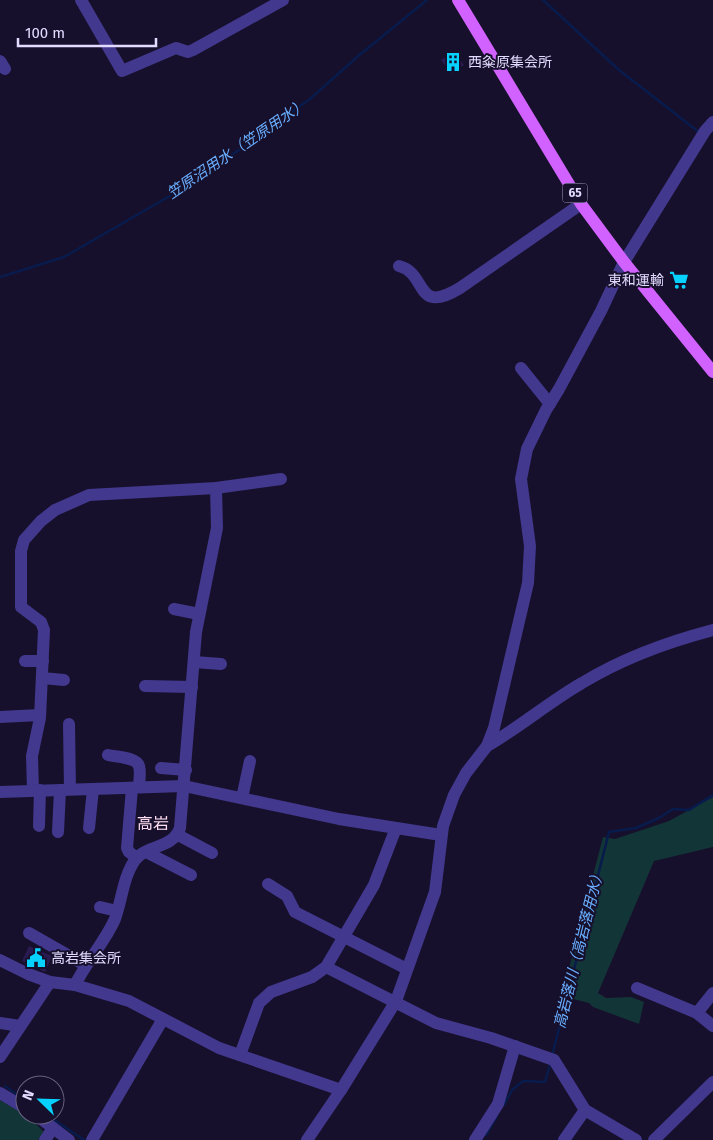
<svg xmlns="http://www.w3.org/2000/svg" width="713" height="1140" viewBox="0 0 713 1140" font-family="'Fira Sans','Noto Sans JP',sans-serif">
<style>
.green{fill:#123537}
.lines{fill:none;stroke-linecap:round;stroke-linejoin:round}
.stream{stroke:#081b4d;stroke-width:2.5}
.building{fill:#291b4f}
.minor{stroke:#42388e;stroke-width:12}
.major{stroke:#d162ff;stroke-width:12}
.labels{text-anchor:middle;stroke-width:4;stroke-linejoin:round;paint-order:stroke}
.shield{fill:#17102c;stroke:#a59ec0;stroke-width:1}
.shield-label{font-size:12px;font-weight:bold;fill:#e2dbff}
.poi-label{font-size:14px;fill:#e2dbff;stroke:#17102c;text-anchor:start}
.water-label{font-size:15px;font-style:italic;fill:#69aeff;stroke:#17102c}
.quarter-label{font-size:16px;fill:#ffddf0;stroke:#17102c}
</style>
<rect width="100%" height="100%" fill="#17102c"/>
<g class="green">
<path d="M713,797V847L654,861L598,993L606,998L631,997L644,1002L639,1024L593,1007L589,1003L573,999L564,988L603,837L615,839L669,821Z"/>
<path d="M0,1100L29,1117L44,1132L38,1140H0Z"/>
</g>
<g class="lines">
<g class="stream">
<path d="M543,0L619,70L700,133"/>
<path d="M0,277L64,257L194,182L310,99L357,57L427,0"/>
<path d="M552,1056L609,832L636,828L659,818L673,809L689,810L713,795"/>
<path d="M5,1086L25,1100"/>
<path d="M504,1105L512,1090L523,1081L545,1082L550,1064"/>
<path d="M47,1115L84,1140"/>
<path d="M486,1135L497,1116"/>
</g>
</g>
<g class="building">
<path d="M454,51L464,65L451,74L441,60Z"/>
<path d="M29,946L52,956L45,972L22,961Z"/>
</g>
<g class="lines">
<g class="minor">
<path d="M81,0L122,71L176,48L188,52L193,50L283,0"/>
<path d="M0,61L5,69"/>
<path d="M399,266C428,273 414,316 460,288L581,204"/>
<path d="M521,368L550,404"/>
<path d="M174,609L199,614"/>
<path d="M25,661H43"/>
<path d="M194,662L221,664"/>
<path d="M42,678L64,680"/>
<path d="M145,686L192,687"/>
<path d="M0,717L40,715"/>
<path d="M69,724L70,789"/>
<path d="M487,746C520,727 549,702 582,683C623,658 667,642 713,630"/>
<path d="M108,755C116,757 136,757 139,766C141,772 139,781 139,787"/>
<path d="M161,768L186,770"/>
<path d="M132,788L127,848L129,852L137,858"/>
<path d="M33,790L32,756L40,718L44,630L41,622L21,607V551L24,540L41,521L55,510L89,495L216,488L281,479"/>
<path d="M0,792L184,786L339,819L441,835"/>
<path d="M242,798L250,761"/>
<path d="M39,826L40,790"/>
<path d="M89,828L93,789"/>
<path d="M58,832L60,790"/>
<path d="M178,835L212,853"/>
<path d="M146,852L191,875"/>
<path d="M268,884L287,896L295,912L407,969"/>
<path d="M100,907L117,911"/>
<path d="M29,933L85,965"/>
<path d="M0,960L28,974L50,982L75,985L129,1001L219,1048L341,1090"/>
<path d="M326,967L436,1023L491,1038L554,1060L585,1110L636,1140"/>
<path d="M75,985C86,962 105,942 115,919C122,900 123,877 135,860C147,844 173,849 180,828L196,632L217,528L216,488"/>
<path d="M637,988L697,1013"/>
<path d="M713,993L697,1013L713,1026"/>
<path d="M0,1023L20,1026"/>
<path d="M240,1055L259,1003L271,992L312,977L326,967L374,885L396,828"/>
<path d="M0,1057L50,982"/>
<path d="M0,1093L25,1108"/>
<path d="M36,1115L69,1140"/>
<path d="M45,1140L53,1128"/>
<path d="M92,1140L163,1019"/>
<path d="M307,1140L341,1090L396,1001L435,892L443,826L454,795L466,773L487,746L494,728L528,583L530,546L521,479L527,449L546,410L559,389L601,311L624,262L705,131L713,122"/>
<path d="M475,1140L498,1104L515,1046"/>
<path d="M564,1140L585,1110"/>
<path d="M654,1140L713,1082"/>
</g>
<path class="major" d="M458,0L581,204L624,262L713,372"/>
</g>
<defs>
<g id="building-bare" transform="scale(1.5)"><path d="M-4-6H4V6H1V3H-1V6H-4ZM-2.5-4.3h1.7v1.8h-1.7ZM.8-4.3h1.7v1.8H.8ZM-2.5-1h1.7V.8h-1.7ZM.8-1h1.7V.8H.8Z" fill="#07d2ff" stroke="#17102c" stroke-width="2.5" paint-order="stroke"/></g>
<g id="supermarket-bare" transform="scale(1.5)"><path d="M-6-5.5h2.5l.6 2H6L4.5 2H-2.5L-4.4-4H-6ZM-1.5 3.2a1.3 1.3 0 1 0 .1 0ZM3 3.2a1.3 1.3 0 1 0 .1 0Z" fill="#07d2ff" stroke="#17102c" stroke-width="2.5" paint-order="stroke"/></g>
<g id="civic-bare" transform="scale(1.5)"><path d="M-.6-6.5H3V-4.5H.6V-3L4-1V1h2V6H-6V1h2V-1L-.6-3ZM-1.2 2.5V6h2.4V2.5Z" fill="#07d2ff" stroke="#17102c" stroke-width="2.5" paint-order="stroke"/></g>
</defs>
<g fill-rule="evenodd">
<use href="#building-bare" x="453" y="62"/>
<use href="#supermarket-bare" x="679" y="280"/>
<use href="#civic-bare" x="36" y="958"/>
</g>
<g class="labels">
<rect class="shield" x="562.5" y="183.5" width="25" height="19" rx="4"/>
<g class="shield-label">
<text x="575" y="197">65</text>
</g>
<g class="poi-label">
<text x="468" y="67">西粂原集会所</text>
<text x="664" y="285" text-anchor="end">東和運輸</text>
<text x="51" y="963">高岩集会所</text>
</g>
<g class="water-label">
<text transform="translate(237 149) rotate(-34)" y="5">笠原沼用水（笠原用水）</text>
<text transform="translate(579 948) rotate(-76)" y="5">高岩落川（高岩落用水）</text>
</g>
<g class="quarter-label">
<text x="153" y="829">高岩</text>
</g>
</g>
<g transform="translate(40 1100) rotate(293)"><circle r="24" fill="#17102c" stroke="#686180"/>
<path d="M0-4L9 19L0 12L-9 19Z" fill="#07d2ff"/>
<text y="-8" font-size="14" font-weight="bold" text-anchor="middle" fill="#e2dbff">N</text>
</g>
<path d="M18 38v8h138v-8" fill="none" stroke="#e2dbff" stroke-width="2.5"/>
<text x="25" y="38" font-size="15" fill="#e2dbff" stroke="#17102c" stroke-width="4" paint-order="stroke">100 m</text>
</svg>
